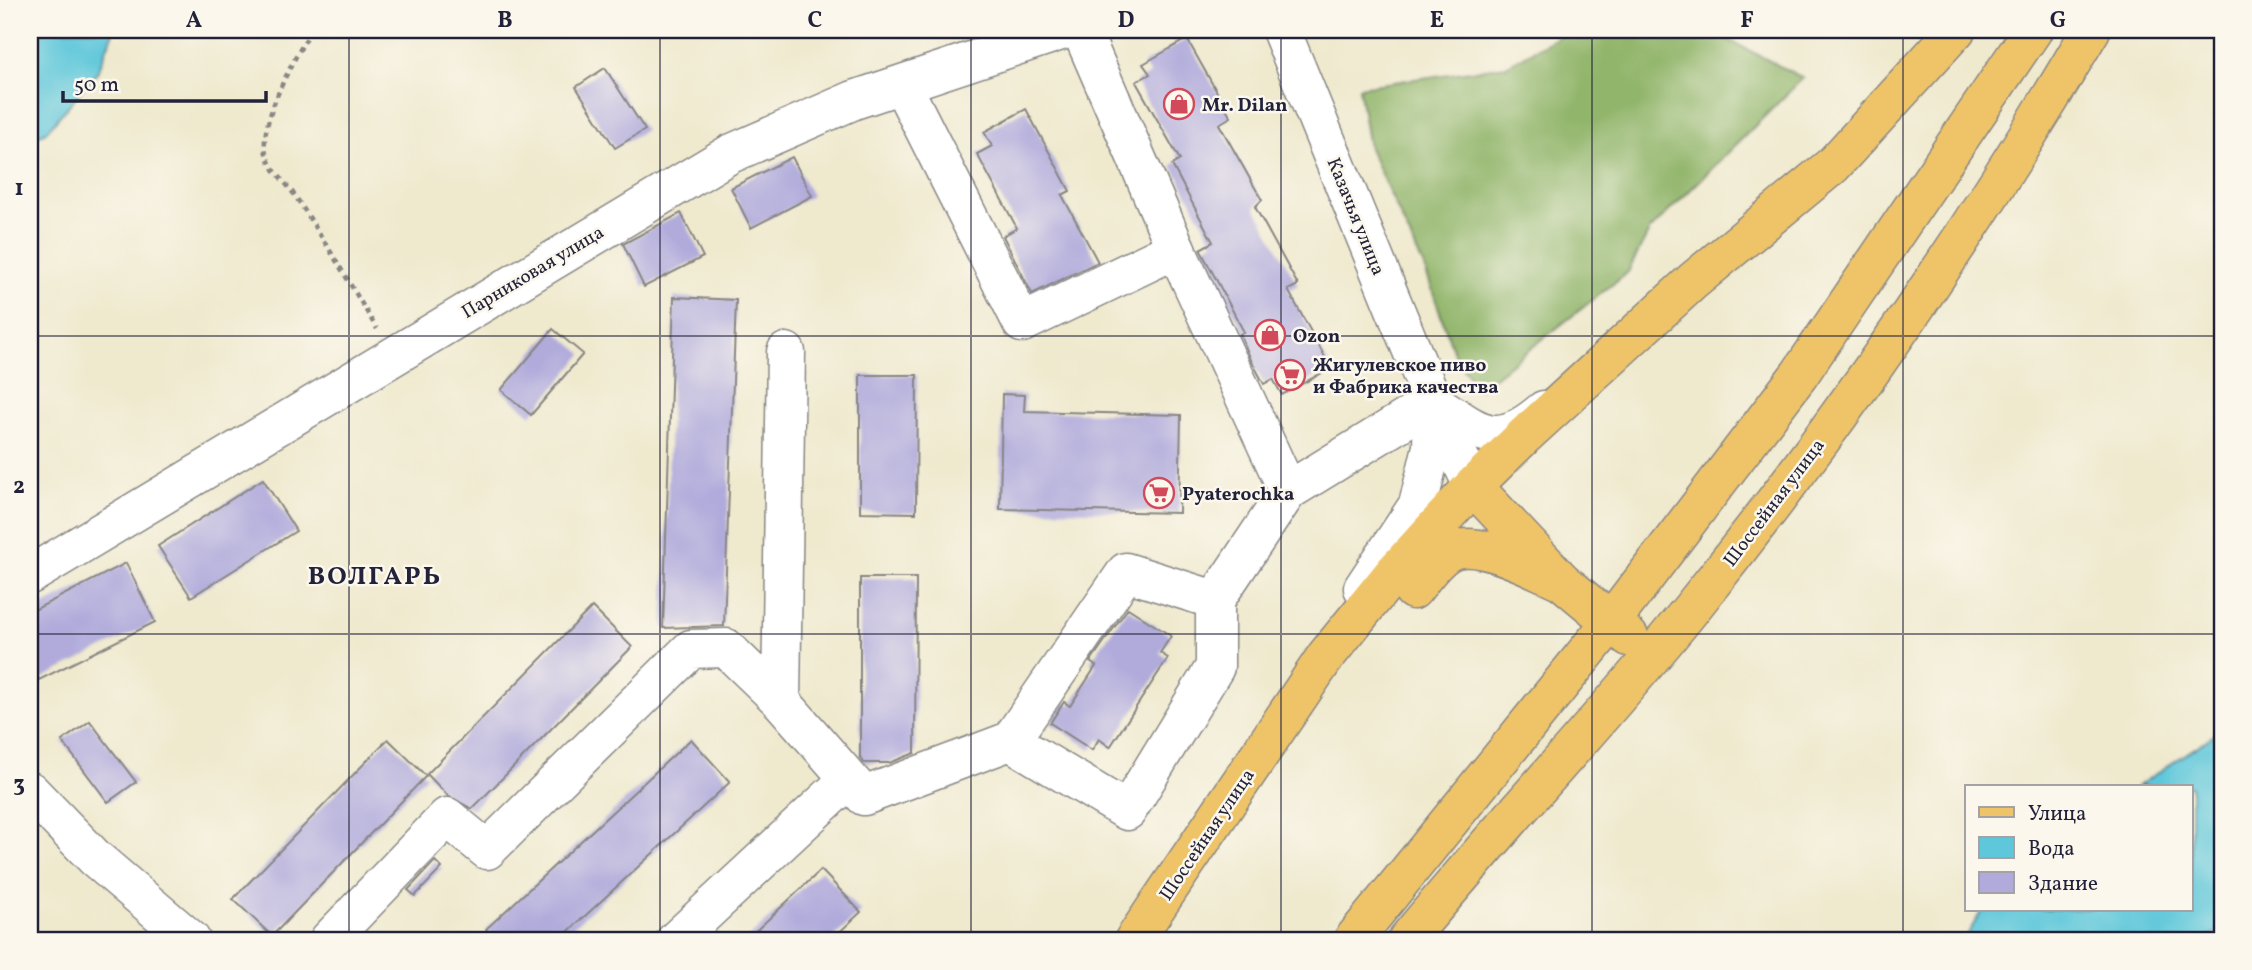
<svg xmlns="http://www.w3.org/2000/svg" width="2252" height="970" viewBox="0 0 2252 970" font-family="Vollkorn,serif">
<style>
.forest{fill:#91b56a;stroke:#5a6c52;stroke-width:2}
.water{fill:#5ec7da;stroke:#40748a;stroke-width:2}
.building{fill:#b1abdc}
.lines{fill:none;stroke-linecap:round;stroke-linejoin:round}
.minor-casing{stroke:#888684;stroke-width:41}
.major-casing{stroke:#888684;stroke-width:41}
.path{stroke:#888684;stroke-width:4.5;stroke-dasharray:5 5;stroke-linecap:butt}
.minor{stroke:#fff;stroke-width:38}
.major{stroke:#efc469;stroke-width:38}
.grid{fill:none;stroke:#22223b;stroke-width:2;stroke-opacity:0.55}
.labels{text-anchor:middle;stroke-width:5;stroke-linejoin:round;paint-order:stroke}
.poi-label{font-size:19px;font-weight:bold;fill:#22223b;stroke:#fbf7ec;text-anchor:start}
.street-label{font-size:19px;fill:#22223b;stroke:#fbf7ec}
.district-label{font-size:26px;font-weight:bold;letter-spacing:2px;fill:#22223b;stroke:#fbf7ec}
.neatline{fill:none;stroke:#22223b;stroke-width:2.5}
.grid-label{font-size:23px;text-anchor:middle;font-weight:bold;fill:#22223b}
</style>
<rect width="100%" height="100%" fill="#fbf7ec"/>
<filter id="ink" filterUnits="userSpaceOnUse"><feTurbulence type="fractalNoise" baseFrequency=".0143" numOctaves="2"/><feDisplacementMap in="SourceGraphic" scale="14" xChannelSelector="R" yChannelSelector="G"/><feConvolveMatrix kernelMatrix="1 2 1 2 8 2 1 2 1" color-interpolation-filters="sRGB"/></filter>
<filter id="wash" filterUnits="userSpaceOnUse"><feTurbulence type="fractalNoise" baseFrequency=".00686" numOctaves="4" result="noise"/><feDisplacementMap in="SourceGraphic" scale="28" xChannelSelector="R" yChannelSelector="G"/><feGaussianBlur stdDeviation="1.57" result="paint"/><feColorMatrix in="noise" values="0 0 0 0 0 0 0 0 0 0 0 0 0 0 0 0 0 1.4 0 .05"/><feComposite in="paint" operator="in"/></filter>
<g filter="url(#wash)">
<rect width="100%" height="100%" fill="#efe9ce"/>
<path class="forest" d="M1570,30H1709L1803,78L1649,231L1628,272L1478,390L1455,356L1425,269L1369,148L1359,87L1506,66Z"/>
<g class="water">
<path d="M30,30H114L98,71L46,132L30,140Z"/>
<path d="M2222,708V930L2201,940H1964L1983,909H2191V786H2138L2214,735Z"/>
</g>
<g id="blocks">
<g class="building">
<path d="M1187,39L1231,117L1219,124L1262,200L1255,207L1298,285L1288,290L1331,368L1282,395L1273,379L1264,384L1251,360L1240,334L1244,332L1200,249L1213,242L1172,165L1180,160L1136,82L1150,74L1143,64Z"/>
<path d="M605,68L645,130L615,148L576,87Z"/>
<path d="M1026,109L1070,191L1062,195L1098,262L1032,294L1003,236L1017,228L977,154L992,146L984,132Z"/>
<path d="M792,157L812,196L751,228L731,188Z"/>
<path d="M681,213L703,257L644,287L623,244Z"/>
<path d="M674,297L736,300L724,626L663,628Z"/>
<path d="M553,329L583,354L531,415L501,390Z"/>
<path d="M860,375H917L916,513L860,512Z"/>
<path d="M1002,394L1025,395L1024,411L1181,415L1179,513L1000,509Z"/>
<path d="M263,479L296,531L191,597L158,546Z"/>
<path d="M126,563L155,622L39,680L30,661V612Z"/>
<path d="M860,578H916L915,753L889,763H864L860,758Z"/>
<path d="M592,607L632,647L472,809L448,796L427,774Z"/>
<path d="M1128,608L1171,636L1160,653L1168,658L1110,747L1099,739L1092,750L1050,723L1064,702L1070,706L1096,666L1090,662Z"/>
<path d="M90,721L136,782L108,802L62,741Z"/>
<path d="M388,739L426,776L272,936L233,899Z"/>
<path d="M691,739L730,782L559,940H496L486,929Z"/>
<path d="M435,861L442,868L415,896L408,890Z"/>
<path d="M821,870L861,912L831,940H746Z"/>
</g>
</g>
</g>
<g filter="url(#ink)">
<use href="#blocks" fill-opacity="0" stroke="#888684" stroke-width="2"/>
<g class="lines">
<g class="minor-casing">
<g id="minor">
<path d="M1081,30L1176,249L1288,491L1433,402"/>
<path d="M1281,30L1433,402L1473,486"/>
<path d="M902,85L1022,323L1176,249"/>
<path d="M1433,402C1480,432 1495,452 1544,410"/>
<path d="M30,575L730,154L854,100L1064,30"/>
<path d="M1363,588L1418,505L1432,447L1433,408"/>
<path d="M1215,600L1126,572L1010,741L1127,811L1215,667V600L1288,491"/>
<path d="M781,701L786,352"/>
<path d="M30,791L95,858L191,940"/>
<path d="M329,940L447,817L487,850L691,649L726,648L781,701L864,796L1010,741"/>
<path d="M676,940L848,780"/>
</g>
</g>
<g class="major-casing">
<g id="major">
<path d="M1473,486L1562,581L1629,637"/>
<path d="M1413,590C1423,578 1433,562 1447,553C1474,535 1534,569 1562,581"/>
<path d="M1134,940L1326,656L1395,571L1473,486L1523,437L1693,281L1833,165L1956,30"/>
<path d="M1353,940L1611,622L1799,375L2033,30"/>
<path d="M1407,940C1499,828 1600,722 1691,609C1838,426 1973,232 2091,30"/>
</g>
</g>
<path class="path" d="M312,30C295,55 262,117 265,148C267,166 283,179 293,193C323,237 350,284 377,329"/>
<use href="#minor" class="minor"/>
<use href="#major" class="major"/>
</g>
</g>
<path class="grid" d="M349,30V940M660,30V940M971,30V940M1281,30V940M1592,30V940M1903,30V940M30,336H2222M30,634H2222"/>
<defs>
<g id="shop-ring" transform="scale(1.575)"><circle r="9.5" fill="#fbf7ec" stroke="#d1495b" stroke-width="1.5"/><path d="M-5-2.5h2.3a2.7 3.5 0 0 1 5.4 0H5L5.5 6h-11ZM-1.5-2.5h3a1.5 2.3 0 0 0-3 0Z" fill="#d1495b"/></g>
<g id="supermarket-ring" transform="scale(1.575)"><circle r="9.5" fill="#fbf7ec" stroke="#d1495b" stroke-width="1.5"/><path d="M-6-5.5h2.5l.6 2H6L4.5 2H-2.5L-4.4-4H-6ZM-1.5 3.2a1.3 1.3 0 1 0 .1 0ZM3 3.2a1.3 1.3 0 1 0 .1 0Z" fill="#d1495b"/></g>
</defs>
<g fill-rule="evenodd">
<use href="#shop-ring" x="1179" y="104"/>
<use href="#shop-ring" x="1270" y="335"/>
<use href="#supermarket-ring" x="1290" y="375"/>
<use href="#supermarket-ring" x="1159" y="493"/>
</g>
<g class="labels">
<g class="poi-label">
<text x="1202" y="111">Mr. Dilan</text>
<text x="1293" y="342">Ozon</text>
<text x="1313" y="371">Жигулевское пиво<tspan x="1313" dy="22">и Фабрика качества</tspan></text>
<text x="1182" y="500">Pyaterochka</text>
</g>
<g class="street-label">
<text transform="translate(1357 216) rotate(68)" y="7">Казачья улица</text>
<text transform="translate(532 271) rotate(-31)" y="7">Парниковая улица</text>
<text transform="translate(1773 502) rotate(-53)" y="7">Шоссейная улица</text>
<text transform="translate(1206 834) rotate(-56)" y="7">Шоссейная улица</text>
</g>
<g class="district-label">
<text x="375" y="584">ВОЛГАРЬ</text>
</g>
</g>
<rect width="2252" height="970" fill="none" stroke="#fbf7ec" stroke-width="77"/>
<rect x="1965" y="785" width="228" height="126" fill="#fbf7ec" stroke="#a4a2a5" stroke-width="2"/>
<rect x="1979" y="807" width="35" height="10" fill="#efc469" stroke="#a4a2a5" stroke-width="2"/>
<text x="2028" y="820" font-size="21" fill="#22223b">Улица</text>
<rect x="1979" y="837" width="35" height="21" fill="#5ec7da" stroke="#a4a2a5" stroke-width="2"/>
<text x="2028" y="855" font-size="21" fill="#22223b">Вода</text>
<rect x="1979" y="872" width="35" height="21" fill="#b1abdc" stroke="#a4a2a5" stroke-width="2"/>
<text x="2028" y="890" font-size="21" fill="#22223b">Здание</text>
<path d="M63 91v10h203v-10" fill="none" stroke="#22223b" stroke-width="3.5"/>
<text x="74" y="91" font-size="21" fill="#22223b" stroke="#fbf7ec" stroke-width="5" paint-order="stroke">50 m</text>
<rect x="38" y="38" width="2176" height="894" class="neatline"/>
<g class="grid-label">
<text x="194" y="27">A</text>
<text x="505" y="27">B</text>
<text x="815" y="27">C</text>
<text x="1126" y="27">D</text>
<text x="1437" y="27">E</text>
<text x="1747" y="27">F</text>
<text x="2058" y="27">G</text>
<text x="19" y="195">1</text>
<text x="19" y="493">2</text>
<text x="19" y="791">3</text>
</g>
</svg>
